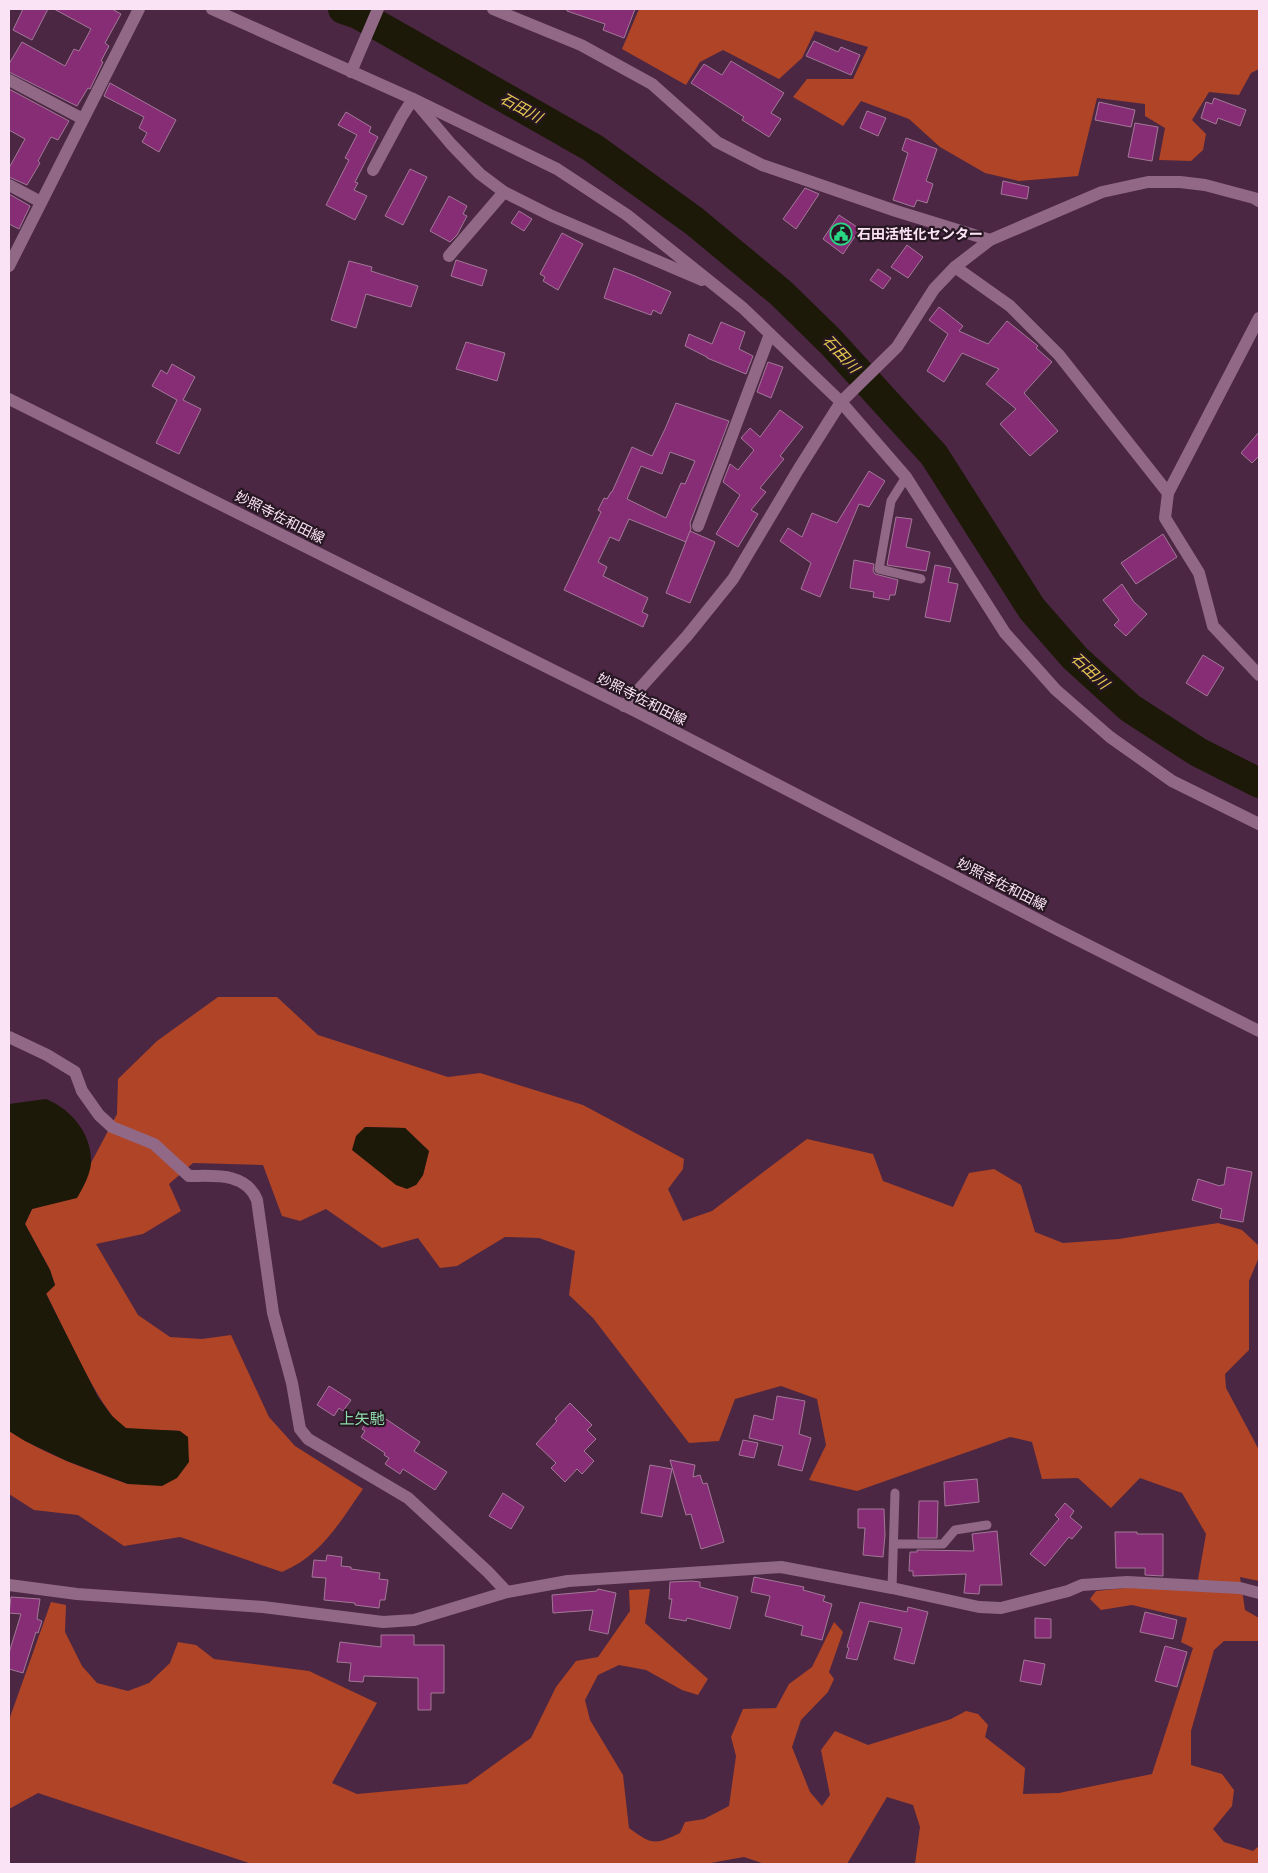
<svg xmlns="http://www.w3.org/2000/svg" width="1268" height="1873" viewBox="0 0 1268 1873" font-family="Commissioner,'Noto Sans JP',sans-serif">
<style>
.forest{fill:#b04426;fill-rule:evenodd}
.water{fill:#1d1908}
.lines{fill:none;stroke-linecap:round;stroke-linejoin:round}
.river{stroke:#1d1908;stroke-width:30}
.building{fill:#862d75;stroke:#a27897;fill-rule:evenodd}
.service{stroke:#916987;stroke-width:9}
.minor{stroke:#916987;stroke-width:12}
.tertiary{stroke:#916987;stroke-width:12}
.secondary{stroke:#916987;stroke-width:12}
.labels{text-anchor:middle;stroke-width:4.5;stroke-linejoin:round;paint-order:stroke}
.poi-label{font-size:14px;font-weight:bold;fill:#fae3f4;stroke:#271723;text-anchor:start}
.street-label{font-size:14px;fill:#fae3f4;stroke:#271723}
.water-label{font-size:15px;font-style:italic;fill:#e8cb51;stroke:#271723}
.neighbourhood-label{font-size:15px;fill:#8fdaab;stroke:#271723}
</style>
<rect width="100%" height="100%" fill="#4b2743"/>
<g class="forest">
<path d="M639,9H1259V69L1251,73L1239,95L1209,92L1192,120L1206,134L1203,150L1191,161L1159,160L1165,128L1145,116V104L1097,98L1078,176L1019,181L985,173L940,147L909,119L861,101L843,126L793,97L807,79H853L868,47L815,31L802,58L779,79L723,50L700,62L686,85L622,49Z"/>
<path d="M218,997H277L318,1035L448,1077L480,1073L583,1105L684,1159L683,1169L668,1189L683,1221L712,1211L807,1139L873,1154L883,1181L953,1207L969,1173L994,1169L1021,1185L1035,1232L1063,1243L1119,1239L1218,1223L1242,1230L1259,1246V1257L1249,1281V1350L1225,1374L1226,1388L1259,1450V1581L1240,1577L1245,1610L1259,1618V1641H1224L1214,1650L1191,1731V1765L1222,1774L1234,1790L1232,1806L1213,1829L1224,1842L1253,1851L1259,1846V1864H915L920,1827L913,1805L887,1797L847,1864H765L744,1857L705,1864H252L38,1793L9,1809V1720L51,1602L66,1605L65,1632L82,1666L97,1683L128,1691L149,1683L170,1663L178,1642L196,1645L214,1659L309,1671L377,1703L332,1783L357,1794L467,1784L531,1738L556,1687L576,1661L598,1657L630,1611L629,1590L650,1589L645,1623L708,1679L698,1695L682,1690L646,1670L619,1665L598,1675L585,1700L590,1720L623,1775L629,1828C652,1845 655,1845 680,1833L685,1822L704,1819L729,1806L736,1756L731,1737L743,1709L776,1708L789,1684L812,1667L834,1622L843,1632L829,1672L834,1679L828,1692L801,1720L792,1747L810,1792L822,1806L830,1795L821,1750L835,1731L868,1745L951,1719L966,1711L978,1714L988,1725L985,1737L1025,1768L1023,1794L1059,1793L1152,1774L1193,1648L1181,1642L1187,1618L1132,1605L1101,1610L1090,1599L1096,1591L1145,1586L1196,1591L1206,1534L1182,1493L1140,1478L1111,1508L1078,1478L1042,1479L1032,1442L1010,1437L857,1491L809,1480L826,1445L817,1399L781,1386L735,1399L719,1441L689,1443L593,1318L569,1295L575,1251L539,1238L505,1237L457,1266L440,1268L418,1238L382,1248L326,1209L300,1221L282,1216L263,1165L193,1163L169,1184L181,1211L143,1234L96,1244L138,1315L170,1337L202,1339L231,1335L269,1417L295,1446L363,1489C339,1523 322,1555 282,1572L180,1537L124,1546L78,1515L34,1510L9,1494V1431C45,1455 87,1469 128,1484L180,1431C169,1430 134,1431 126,1428C104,1420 59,1318 46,1293L55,1285L50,1270L25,1224L32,1209L52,1203L83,1187L91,1163L117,1114L118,1079L157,1041ZM365,1127L405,1128L429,1151L423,1175L416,1185Z"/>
</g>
<g class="water">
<path d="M46,1099C71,1109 92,1134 91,1162C91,1173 83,1188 77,1198L32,1209L25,1224L50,1270L55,1285L46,1294L98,1397L112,1416L126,1428L180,1431L188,1437L189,1462L177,1478L162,1486L128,1484L67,1461L25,1441L9,1431V1104Z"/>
<path d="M365,1127L405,1128L429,1151L423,1175L416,1185L407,1189L396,1185L352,1150L356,1136Z"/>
</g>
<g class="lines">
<path class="river" d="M343,9L358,14L593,148L694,221L781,293L831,342L934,455L1032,609L1075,658L1130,708L1198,752L1259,783"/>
</g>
<g class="building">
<path d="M23,9H48L32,40L13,30Z"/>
<path d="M54,9H112L121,14L105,43L109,46L101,61L103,62L90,89L88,88L77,106L9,72V64L22,42L65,66L74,49L79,51L91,29Z"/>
<path d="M567,9H635L624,38L603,30L605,24L567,11Z"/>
<path d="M814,41L838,52L841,47L860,55L851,75L806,56Z"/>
<path d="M731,61L784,93L771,113L781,119L769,137L742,120L744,117L691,83L704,64L722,75Z"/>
<path d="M110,83L176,120L159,152L142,142L147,133L139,128L144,117L104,96Z"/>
<path d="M9,89L69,121L58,140L51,137L38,161L40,163L27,185L9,177V168L25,139L9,130Z"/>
<path d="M1214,98L1246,110L1240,126L1218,118L1216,124L1201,118L1206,102L1212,104Z"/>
<path d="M1099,102L1135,110L1131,127L1095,120Z"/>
<path d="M867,111L886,118L878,136L860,128Z"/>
<path d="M346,112L371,127L369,132L378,137L355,182L358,183L354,190L367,196L355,220L326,205L349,160L345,158L357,135L338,125Z"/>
<path d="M1135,123L1158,127L1152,161L1128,157Z"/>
<path d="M906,138L937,149L926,181L933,184L927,203L917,200L914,207L893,200L908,153L902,150Z"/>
<path d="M410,169L427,177L403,225L385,216Z"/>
<path d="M1003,181L1029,187L1027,199L1001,194Z"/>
<path d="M805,188L819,194L796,229L783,219Z"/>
<path d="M9,194L30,206L19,229L9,224Z"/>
<path d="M449,196L467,206L463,214L467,216L457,235L450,242L430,231Z"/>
<path d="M519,211L532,219L524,231L511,223Z"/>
<path d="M839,215L860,229L843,254L823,239Z"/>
<path d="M562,233L583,244L558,290L543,281L545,277L540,274Z"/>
<path d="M907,245L923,257L908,278L891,267Z"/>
<path d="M456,260L487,270L482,286L451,276Z"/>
<path d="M349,261L372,267L371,271L418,286L411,307L366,294L356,328L331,320Z"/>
<path d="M614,268L635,276L671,292L661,314L653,310L651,315L604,298Z"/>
<path d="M878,269L891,278L883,289L870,280Z"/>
<path d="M939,307L963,326L959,331L988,344L1007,321L1038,346L1036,348L1052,362L1024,393L1058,431L1030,456L1000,424L1016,409L986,384L999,369L962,353L944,382L927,371L948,334L929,320Z"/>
<path d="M721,322L745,332L739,349L753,356L746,374L707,358V357L685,346L689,334L712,344Z"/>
<path d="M466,342L505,353L497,381L456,369Z"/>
<path d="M768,362L783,367L771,398L757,392Z"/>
<path d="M172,364L195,377L183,400L201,409L179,454L156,443L177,400L152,386L161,370L167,374Z"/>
<path d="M676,403L729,421L690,523L691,529L686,542L629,519L619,541L610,537L598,562L607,567L603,576L648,598L642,612L648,615L643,627L564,590L601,512L598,510L604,498L607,499L611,492H612L632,447L652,456L665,429ZM670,452L695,461L685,484L681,483L666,518L627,499L641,466L662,474Z"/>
<path d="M780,410L803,427L780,456L784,459L760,488L766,492L751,510L758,514L738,547L716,534L740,495L723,482L730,464L738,470L754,450L741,438L750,428L760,437Z"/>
<path d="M1259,432V456L1252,463L1241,453Z"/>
<path d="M869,471L885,481L869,507L859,504L820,597L801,589L811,563L780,541L788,528L802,537L812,513L837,523Z"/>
<path d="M896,517L912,519L906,547L930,552L926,571L887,565Z"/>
<path d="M690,531L715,542L690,603L666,593Z"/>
<path d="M1163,534L1177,557L1136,584L1121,563Z"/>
<path d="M854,560L874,564L873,571L875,574L898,580L895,595H890L889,600L873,597L874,592L850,588Z"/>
<path d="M935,565L951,568L948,582L958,584L950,622L925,617Z"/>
<path d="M1122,584L1134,602L1147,614L1126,636L1114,625L1119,620L1103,600Z"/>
<path d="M1203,655L1224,668L1207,696L1186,683Z"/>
<path d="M1227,1167L1252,1172L1243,1222L1220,1218L1222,1209L1192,1200L1198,1179L1220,1186L1221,1185H1224Z"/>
<path d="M329,1386L351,1400L343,1411L339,1408L334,1416L317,1405Z"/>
<path d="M777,1396L805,1401L799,1434L811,1438L802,1471L778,1465L783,1446L749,1438L754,1415L773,1420Z"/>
<path d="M570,1403L592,1425L587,1430L596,1439L584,1451L594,1461L582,1474L577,1469L565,1482L551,1468L556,1463L536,1444L557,1421L555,1419Z"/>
<path d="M374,1411L420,1442L414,1451L447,1472L435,1490L403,1469L400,1474L385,1464L389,1458L384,1455L385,1453L361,1437L365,1431L362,1429Z"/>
<path d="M743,1440L758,1443L754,1458L739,1455Z"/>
<path d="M670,1460L695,1465L693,1477L700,1475L703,1484L707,1483L724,1542L701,1549L691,1514L686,1515Z"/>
<path d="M650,1465L672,1469L662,1517L641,1513Z"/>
<path d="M977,1479L979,1502L945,1506L944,1482Z"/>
<path d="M503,1493L524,1507L511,1529L489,1516Z"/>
<path d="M919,1501H938L937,1538H918Z"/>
<path d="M1065,1503L1074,1511L1070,1517L1082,1527L1072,1539L1069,1537L1045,1566L1030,1554L1059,1519L1055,1515Z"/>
<path d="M858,1509H884L885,1535L883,1557L863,1555L865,1528H858Z"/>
<path d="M997,1531L1002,1585H980L979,1594L964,1593L966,1574L913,1576V1571H909L910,1552H917V1550L974,1551L972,1534Z"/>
<path d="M1115,1532H1137V1534H1163V1576L1145,1575V1568H1116Z"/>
<path d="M327,1555L342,1557L341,1566L351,1567V1569L380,1573L379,1579L388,1580L385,1600H380L379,1608L355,1605V1603L324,1600L326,1578L312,1577L314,1560L326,1561Z"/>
<path d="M754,1577L804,1587L803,1590L825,1596L823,1601L832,1604L822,1640L801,1635L803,1626L765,1616L770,1596L751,1592Z"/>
<path d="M692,1581L700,1582V1587L738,1597L730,1629L687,1618L686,1621L669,1618L672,1599H669L670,1582Z"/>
<path d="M598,1589L616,1593L608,1634L589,1630L593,1610L553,1613L552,1595L597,1591Z"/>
<path d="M11,1597L40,1599L37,1619L42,1621L38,1633L36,1632L23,1673L9,1669V1653L21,1614L9,1613Z"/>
<path d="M860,1602L907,1612L908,1607L928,1612L914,1664L894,1659L902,1628L869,1621L857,1660L846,1658L849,1648L847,1647Z"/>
<path d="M1145,1612L1177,1620L1173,1639L1140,1632Z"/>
<path d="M1035,1618L1051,1619V1638H1035Z"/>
<path d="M381,1635H414V1645H444V1693H431V1710H418V1678L364,1676L363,1682L349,1681L351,1663L337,1662L340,1642L381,1647Z"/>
<path d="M1165,1646L1187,1652L1177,1687L1155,1681Z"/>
<path d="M1024,1660L1045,1664L1041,1685L1020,1681Z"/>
</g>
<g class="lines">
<g class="service">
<path d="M906,477L891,501L879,569L921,579"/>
<path d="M894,1544H943L955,1530L987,1525"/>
<path d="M892,1588L895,1493"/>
</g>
<g class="minor">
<path d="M212,9L413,99L557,169L627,215L743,308L841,402L906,477L1005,633L1056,690L1110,737L1172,781L1259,824"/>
<path d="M493,9L581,45L652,84L717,142L762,165L896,211L990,240"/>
<path d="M351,72L378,9"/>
<path d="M9,80L83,119"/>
<path d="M373,170L402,116L413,99L451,144L480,174L504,192L552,216L702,280"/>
<path d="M9,185L41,202"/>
<path d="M449,256L504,192"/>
<path d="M9,266L139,9"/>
<path d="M955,267L1010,306L1059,355L1168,493"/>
<path d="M1259,318L1168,493L1165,518L1199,573L1213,626L1259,675"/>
<path d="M698,526L770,334"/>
<path d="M9,1037L47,1055L75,1072L82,1091L99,1115L112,1127L154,1144L189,1176C214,1176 246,1172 257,1200L273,1313L292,1383L300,1429L308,1439L408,1498L488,1572L507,1592"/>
<path d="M9,1585L77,1594L263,1607L383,1622L414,1620L507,1592L568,1581L781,1567L892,1588L979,1607L1001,1608L1068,1591L1082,1585L1127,1582L1240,1588L1259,1593"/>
</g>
<path class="tertiary" d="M624,706L687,636L733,579L798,470L841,402L897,347L934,289L955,267L990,240L1102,192L1148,182H1180L1205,185L1254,198L1259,201"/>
<path class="secondary" d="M9,399L637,712L1056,929L1259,1031"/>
</g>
<defs>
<g id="civic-ring" transform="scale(1.125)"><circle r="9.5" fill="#271723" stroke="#28d885" stroke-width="1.5"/><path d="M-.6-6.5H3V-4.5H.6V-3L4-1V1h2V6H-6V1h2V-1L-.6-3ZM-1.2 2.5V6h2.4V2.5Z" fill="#28d885"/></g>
</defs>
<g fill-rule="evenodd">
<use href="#civic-ring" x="841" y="234"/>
</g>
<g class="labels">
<g class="poi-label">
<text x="857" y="239">石田活性化センター</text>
</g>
<g class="street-label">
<text transform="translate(280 517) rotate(27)" y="5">妙照寺佐和田線</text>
<text transform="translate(642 699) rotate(27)" y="5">妙照寺佐和田線</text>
<text transform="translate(1002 884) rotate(27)" y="5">妙照寺佐和田線</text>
</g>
<g class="water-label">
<text transform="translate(521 108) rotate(29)" y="5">石田川</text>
<text transform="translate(841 354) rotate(47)" y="5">石田川</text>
<text transform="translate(1090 671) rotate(43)" y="5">石田川</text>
</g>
<g class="neighbourhood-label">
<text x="362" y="1424">上矢馳</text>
</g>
</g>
<rect width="1268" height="1873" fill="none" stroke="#fae3f4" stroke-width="20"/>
</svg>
